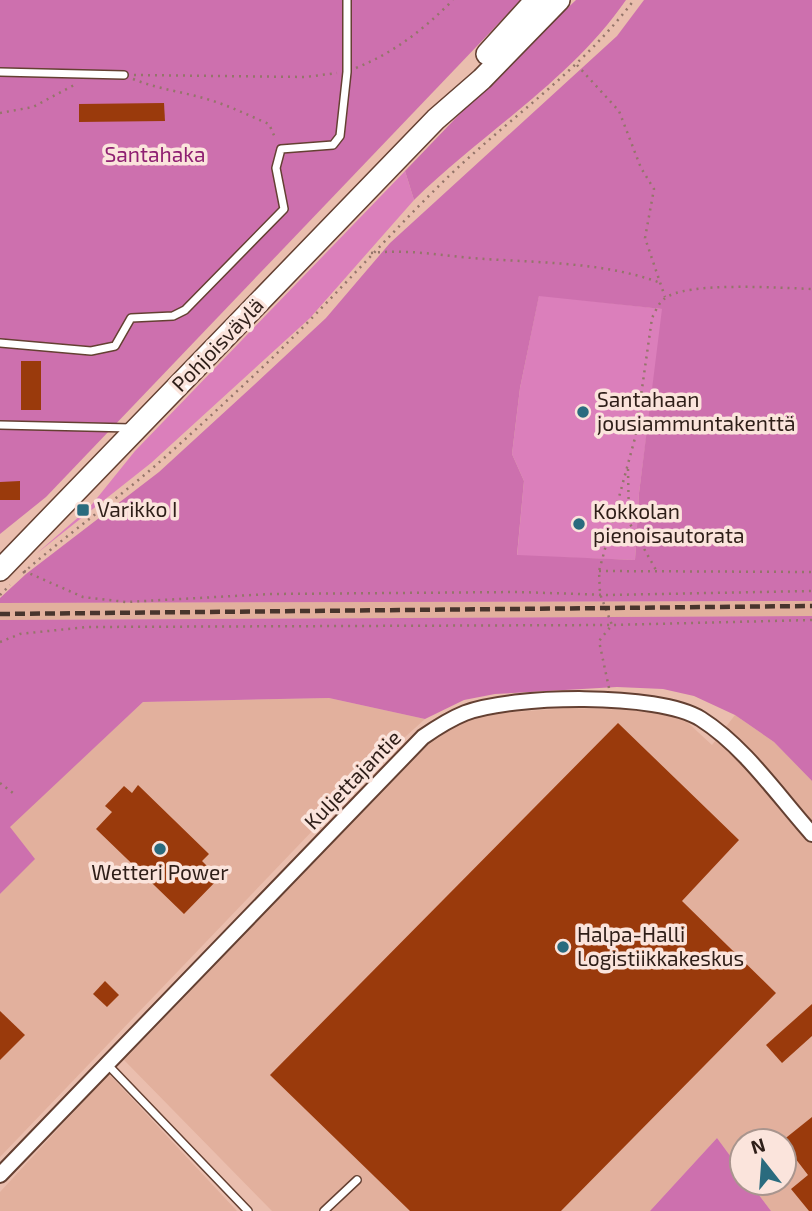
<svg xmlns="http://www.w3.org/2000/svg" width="812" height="1211" viewBox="0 0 812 1211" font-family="'Exo 2',sans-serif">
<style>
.built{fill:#e2b09d}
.green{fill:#db7fbb}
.forest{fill:#cd70ae;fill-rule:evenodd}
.building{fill:#9a3a0c}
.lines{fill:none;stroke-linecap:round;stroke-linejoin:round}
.lane-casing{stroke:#644032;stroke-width:10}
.street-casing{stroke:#644032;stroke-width:18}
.secondary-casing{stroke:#644032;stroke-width:24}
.path{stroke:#94756a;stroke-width:2.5;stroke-dasharray:2 5;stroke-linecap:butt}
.lane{stroke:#fff;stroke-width:7}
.street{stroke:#fff;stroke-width:14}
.secondary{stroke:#fff;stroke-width:21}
.rail{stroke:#48352d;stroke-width:4.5;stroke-dasharray:10 5;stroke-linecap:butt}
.poi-dot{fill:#2a6b7e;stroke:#fbe4dc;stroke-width:2.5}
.labels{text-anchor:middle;stroke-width:7;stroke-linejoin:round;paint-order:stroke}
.park-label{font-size:21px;fill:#8f2071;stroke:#fbe4dc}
.street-label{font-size:21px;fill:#2e1e18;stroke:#fbe4dc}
.poi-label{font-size:21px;fill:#2e1e18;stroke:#fbe4dc;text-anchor:start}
</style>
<rect width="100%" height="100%" fill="#eabeae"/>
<g class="built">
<path d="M812,601V616L0,620V603Z"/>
<path d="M329,698L425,719L385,755L0,1157V894L34,859L9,827L143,702Z"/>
<path d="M569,708L663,711L685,720L712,745L735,715L774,742L812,781V1211H771L750,1183H784V1141H742V1172L717,1138L650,1211H272L124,1060L429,744L466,719L487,714Z"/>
<path d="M109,1074L237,1211H0V1192Z"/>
</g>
<g class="green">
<path d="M405,171L414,200L310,318L151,463L36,554L89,508L135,451Z"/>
<path d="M539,295L663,309L639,493L635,560L517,556L524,481L512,454L520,388Z"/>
</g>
<g class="forest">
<path d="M0,0H521L46,497L0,534Z"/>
<path d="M576,0H626C570,81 483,132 414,200L405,171L499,73Z"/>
<path d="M644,0H812V601L0,603V598L26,574L159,472L254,385L326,318L390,243L617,36ZM539,296L662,309L639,493L635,560L517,555L524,481L512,454L520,388Z"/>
<path d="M812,616V781L774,742L735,715L694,696L663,689L617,687L495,694L464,700L425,719L329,698L143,702L10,827L35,859L0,894V620Z"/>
<path d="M717,1138L742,1172V1183H750L771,1211H650Z"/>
</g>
<g class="building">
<path d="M164,103L165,121L79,122V104Z"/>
<rect x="21" y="361" width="20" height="49"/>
<path d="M20,481V500H0V482Z"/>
<path d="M618,723L739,840L682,901L776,993L561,1211H410L270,1075Z"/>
<path d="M138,785L209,854L202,861L219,878L184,914L96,829L112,812L105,806L124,786L132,793Z"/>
<path d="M105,981L119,995L107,1007L93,994Z"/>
<path d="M812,1004V1036L782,1063L766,1045Z"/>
<path d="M0,1011L25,1035L0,1060Z"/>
<path d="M812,1117V1211H809L791,1189L808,1175L782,1141Z"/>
</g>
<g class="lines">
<g class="lane-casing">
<g id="lane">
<path d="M0,72L124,75"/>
<path d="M0,343L91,351L115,346L131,318L173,316L185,310L284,209L276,168L281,149L333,145L340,136L347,72V0"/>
<path d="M0,425L131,428"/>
<path d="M107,1064L248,1211"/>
<path d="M324,1211L357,1180"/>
</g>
</g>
<g class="street-casing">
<path id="street" d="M0,1175L423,737C436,728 450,719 465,713C512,695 658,692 701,719C745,747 778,796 812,834"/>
</g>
<g class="secondary-casing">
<g id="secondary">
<path d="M487,54L536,0"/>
<path d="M0,570L436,119L482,79L559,0"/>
</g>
</g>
<g class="path">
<path d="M577,65L619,111L641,168L654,189L645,238L665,297"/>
<path d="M356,68C395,52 423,30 453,0"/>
<path d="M134,75L306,77L337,73"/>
<path d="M133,79C160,90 186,92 213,101C232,107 250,116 269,124L276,140"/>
<path d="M0,113L33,107L76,84"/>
<path d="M371,253C406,249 438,255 472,258C533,263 600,261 658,282"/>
<path d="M628,469L629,522L656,570"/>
<path d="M24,571L83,597L126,602L270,594L518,592L608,595L812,591"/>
<path d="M599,571L812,572"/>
<path d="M23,573C65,536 112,503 155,466C187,438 218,409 249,380C319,315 381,242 450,175C512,116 582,69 634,0"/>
<path d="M0,595L10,585"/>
<path d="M0,642L20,634L86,627L612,625L812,620"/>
<path d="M609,688L599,641L612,625L600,594L599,571L635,438L652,318C655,312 658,304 664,299C684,281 782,288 812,289"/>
<path d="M0,783L13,793"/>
</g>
<use href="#lane" class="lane"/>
<use href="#street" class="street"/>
<use href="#secondary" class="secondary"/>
<path class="rail" d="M0,614L812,606"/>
</g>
<g class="poi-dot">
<circle cx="583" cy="412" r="7"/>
<rect x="76" y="503" width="14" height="14" rx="3.5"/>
<circle cx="579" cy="524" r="7"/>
<circle cx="160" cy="849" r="7"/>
<circle cx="563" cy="947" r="7"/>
</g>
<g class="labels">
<g class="park-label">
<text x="155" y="162">Santahaka</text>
</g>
<g class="street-label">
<text transform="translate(218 345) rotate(-46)" y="7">Pohjoisväylä</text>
<text transform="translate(353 780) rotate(-46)" y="7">Kuljettajantie</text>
</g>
<g class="poi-label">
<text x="597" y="407">Santahaan<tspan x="597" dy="24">jousiammuntakenttä</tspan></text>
<text x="97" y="517">Varikko I</text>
<text x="593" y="519">Kokkolan<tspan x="593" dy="24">pienoisautorata</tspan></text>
<text x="160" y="880" text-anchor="middle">Wetteri Power</text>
<text x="577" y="942">Halpa-Halli<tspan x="577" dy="24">Logistiikkakeskus</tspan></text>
</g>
</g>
<g transform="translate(763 1162) rotate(343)"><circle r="33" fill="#fbe4dc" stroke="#a9958e" stroke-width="2"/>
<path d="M0-5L12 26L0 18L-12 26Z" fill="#2a6b7e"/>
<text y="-10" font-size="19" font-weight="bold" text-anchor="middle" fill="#2e1e18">N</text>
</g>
</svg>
